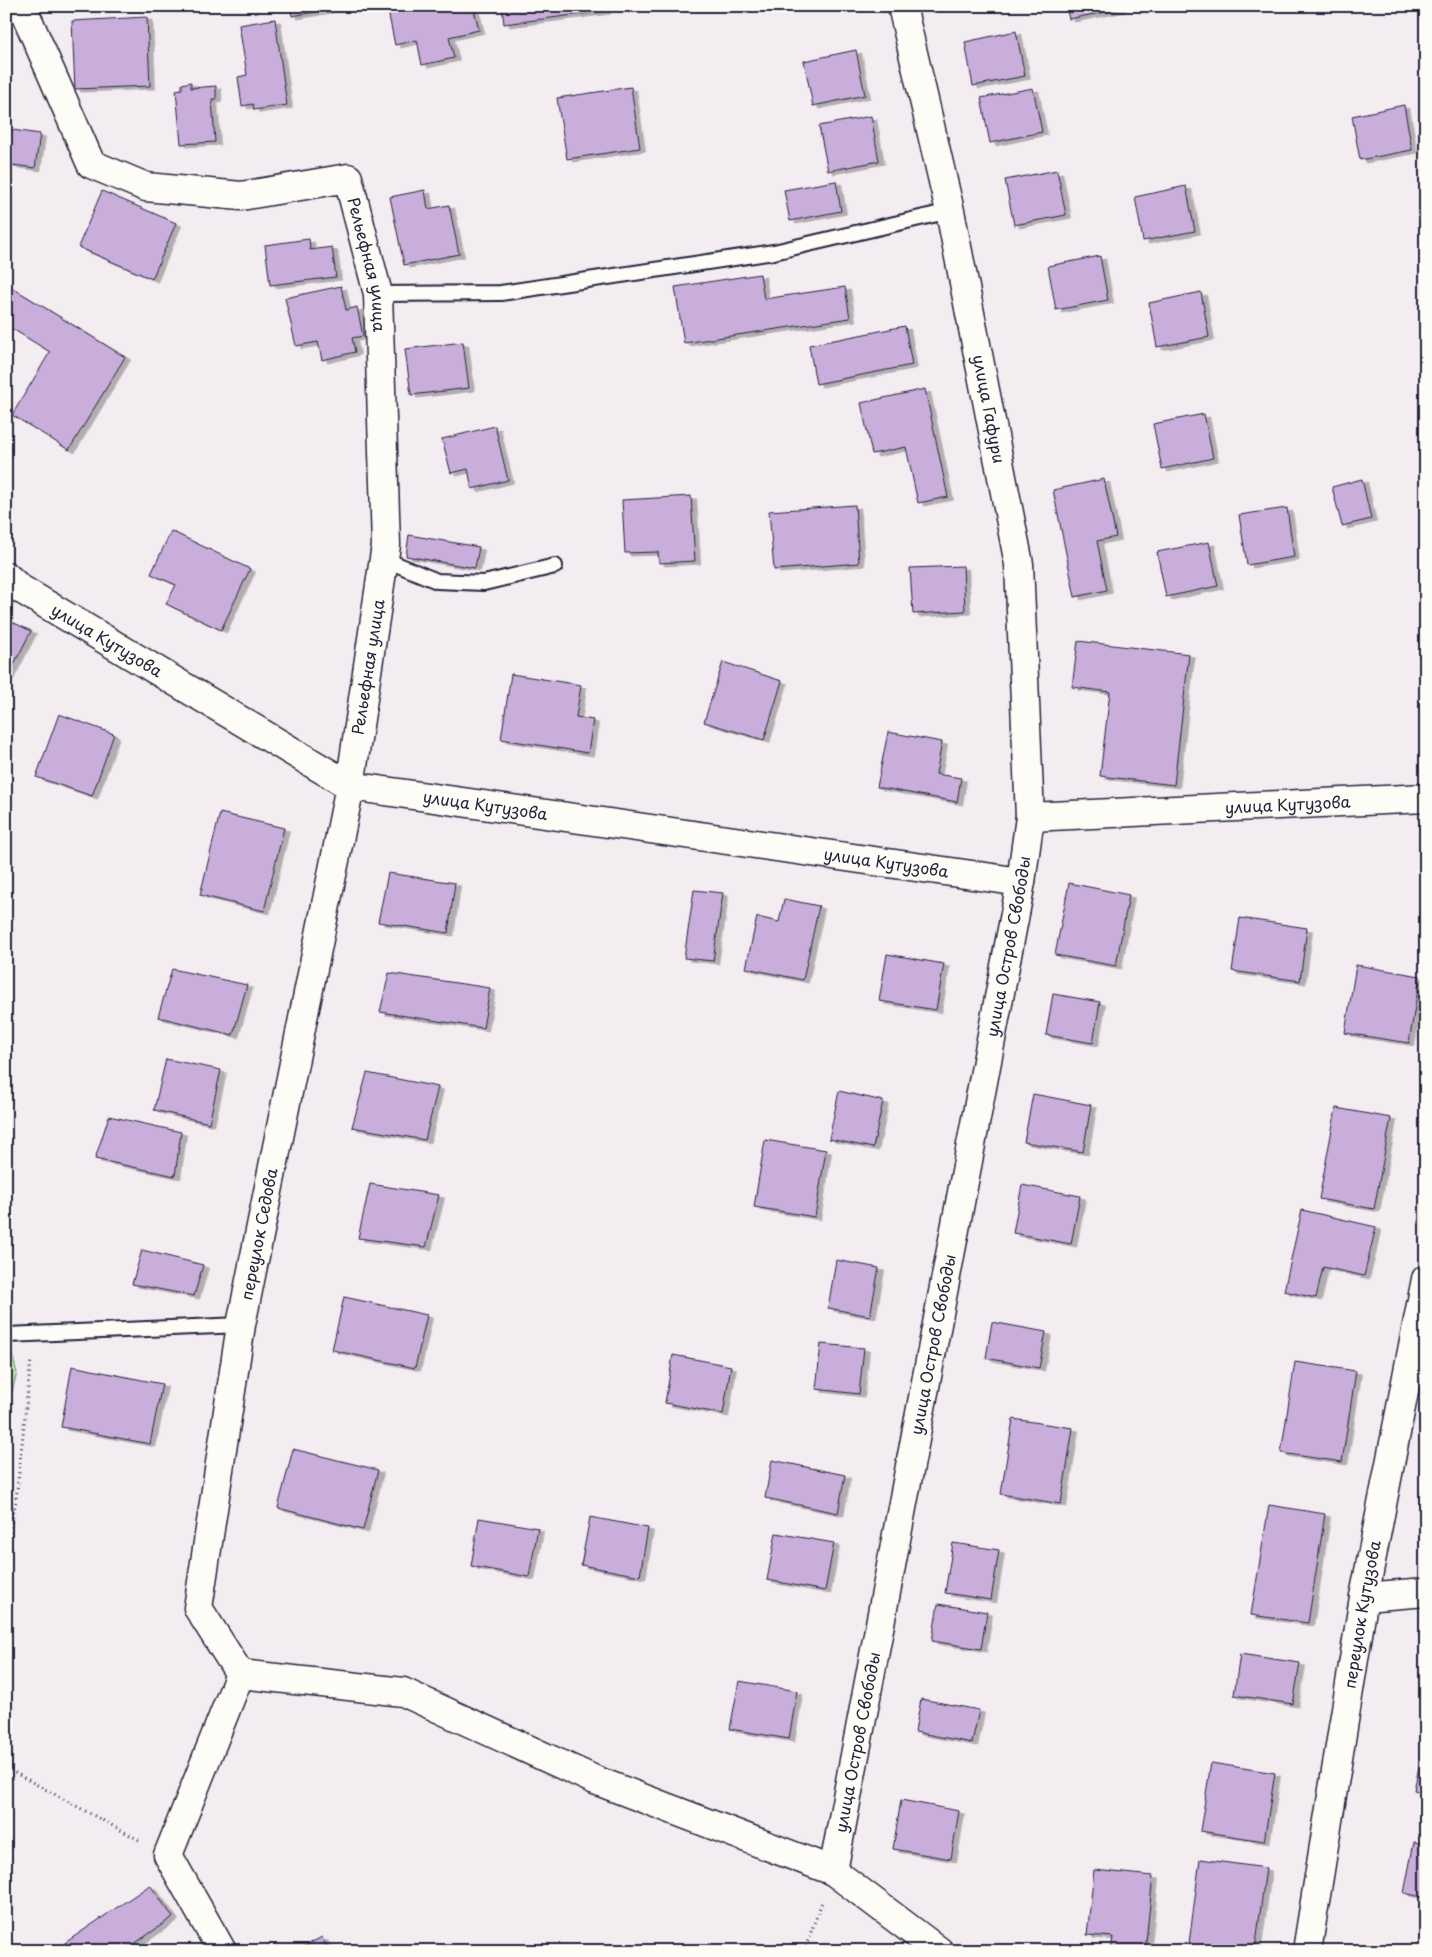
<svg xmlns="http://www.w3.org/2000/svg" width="1432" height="1957" viewBox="0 0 1432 1957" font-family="'Playpen Sans',sans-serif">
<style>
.green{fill:#b9e9a8;stroke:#6e8672}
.building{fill:#c9adda;stroke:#22223b;filter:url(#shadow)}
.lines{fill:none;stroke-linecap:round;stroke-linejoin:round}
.lane-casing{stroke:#22223b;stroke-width:18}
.street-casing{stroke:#22223b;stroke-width:31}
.path{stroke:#22223b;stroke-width:3;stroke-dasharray:1 4;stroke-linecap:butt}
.lane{stroke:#fdfcf7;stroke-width:14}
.street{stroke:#fdfcf7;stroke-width:28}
.labels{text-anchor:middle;stroke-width:4;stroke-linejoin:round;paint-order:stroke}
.street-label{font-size:16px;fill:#22223b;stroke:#fdfcf7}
</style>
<defs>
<filter id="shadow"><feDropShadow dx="5.5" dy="3" stdDeviation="0" flood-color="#0004"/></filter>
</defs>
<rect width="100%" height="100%" fill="#f3ecf1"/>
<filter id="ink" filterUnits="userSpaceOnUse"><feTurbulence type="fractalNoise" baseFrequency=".02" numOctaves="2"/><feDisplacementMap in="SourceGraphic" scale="10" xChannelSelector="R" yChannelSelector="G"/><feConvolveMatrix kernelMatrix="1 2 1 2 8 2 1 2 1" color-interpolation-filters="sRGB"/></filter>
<g filter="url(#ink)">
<path class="green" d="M6,1332L17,1373L6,1413Z"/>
<g class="building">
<path d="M290,6H348L292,16Z"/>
<path d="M387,6H473L479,30L449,37L454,58L422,65L417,40L395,45Z"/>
<path d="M502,6H605V11L504,24Z"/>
<path d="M1066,6H1120V9L1069,19Z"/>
<path d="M147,17L150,86L75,89L72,21Z"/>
<path d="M275,19L287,105L254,110L253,104L242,106L238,77L247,75L239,25Z"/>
<path d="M1016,31L1025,76L973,86L965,42Z"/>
<path d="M856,50L865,95L813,106L804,61Z"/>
<path d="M191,82V88L216,86V99H212L215,142L181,144L176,90L182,89V84Z"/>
<path d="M631,87L640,148L567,159L557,98Z"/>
<path d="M1033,88L1042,132L990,143L981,98Z"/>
<path d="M1404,105L1412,150L1360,160L1352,116Z"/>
<path d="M871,116L879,161L828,171L819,126Z"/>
<path d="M6,129L40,134L35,168L6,164Z"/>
<path d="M1057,170L1066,215L1014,225L1005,180Z"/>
<path d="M836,181L841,211L790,221L784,190Z"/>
<path d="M1186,186L1195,231L1143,241L1135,197Z"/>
<path d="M425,190L428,209L449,205L459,254L404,265L390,197Z"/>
<path d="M102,191L176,223L152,279L78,247Z"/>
<path d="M309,239L310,250L332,247L336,277L270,285L265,245Z"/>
<path d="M1100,256L1108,300L1056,310L1048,266Z"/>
<path d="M760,274L764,299L845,287L850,318L684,343L675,287Z"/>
<path d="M6,284L125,357L69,450L12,415L50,352L6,325Z"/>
<path d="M341,286L346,310L357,307L363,336L352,338L355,352L322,360L318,342L296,346L285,298Z"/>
<path d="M1201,292L1209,337L1157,347L1149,303Z"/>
<path d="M905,326L912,365L816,384L809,345Z"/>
<path d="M463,342L469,388L411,395L405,349Z"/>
<path d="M925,389L948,497L918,503L906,447L872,454L861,403Z"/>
<path d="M1204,414L1213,458L1162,469L1153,424Z"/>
<path d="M495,426L508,480L472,489L468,469L451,473L442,439Z"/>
<path d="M1104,479L1116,537L1097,541L1107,590L1075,597L1053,490Z"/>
<path d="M1362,479L1371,519L1342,526L1332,487Z"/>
<path d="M691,496L695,561L659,563L658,552L625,553L622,500Z"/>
<path d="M855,505L859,563L774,570L769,511Z"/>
<path d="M1287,508L1294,557L1247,565L1239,515Z"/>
<path d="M171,531L250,569L221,630L166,604L176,585L151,574Z"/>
<path d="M409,535L479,547L475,568L406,556Z"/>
<path d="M1209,542L1218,586L1166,597L1157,552Z"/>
<path d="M963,566L965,611L913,614L910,568Z"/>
<path d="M6,619L31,631L7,678H6Z"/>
<path d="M1078,641L1189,654L1174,785L1100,776L1110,692L1072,687Z"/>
<path d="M723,662L782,681L764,740L704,722Z"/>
<path d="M511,674L581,685L576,717L593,720L588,753L501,739Z"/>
<path d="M59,714L114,734L92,796L36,777Z"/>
<path d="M888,732L942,742L936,774L961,778L957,802L877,787Z"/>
<path d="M220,813L284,828L264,911L200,895Z"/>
<path d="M388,873L455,883L448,933L378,922Z"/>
<path d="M1069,883L1129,895L1116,966L1055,955Z"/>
<path d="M694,890L723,893L713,961L684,958Z"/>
<path d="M784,899L819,906L803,980L746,968L757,917L779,922Z"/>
<path d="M1240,918L1307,928L1300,981L1232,971Z"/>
<path d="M887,954L944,964L936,1010L879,1001Z"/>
<path d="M1356,965L1420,976L1409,1043L1345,1033Z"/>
<path d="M172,969L247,985L233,1035L158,1017Z"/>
<path d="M389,973L490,988L483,1028L380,1012Z"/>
<path d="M1053,994L1100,1002L1093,1043L1046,1035Z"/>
<path d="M166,1059L221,1070L209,1123L154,1110Z"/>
<path d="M367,1073L438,1087L425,1140L352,1127Z"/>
<path d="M839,1091L883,1101L873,1148L829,1139Z"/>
<path d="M1033,1094L1091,1105L1083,1152L1024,1142Z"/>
<path d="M1336,1108L1391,1118L1374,1209L1319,1199Z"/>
<path d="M109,1116L181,1132L175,1176L95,1159Z"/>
<path d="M765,1140L826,1150L815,1217L754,1207Z"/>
<path d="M370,1184L439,1195L426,1247L358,1238Z"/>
<path d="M1022,1185L1080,1196L1071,1244L1013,1233Z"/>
<path d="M1302,1210L1376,1227L1364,1276L1323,1267L1316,1298L1284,1291Z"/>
<path d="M142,1250L203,1265L194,1296L132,1284Z"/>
<path d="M836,1260L879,1268L870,1316L828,1308Z"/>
<path d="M344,1297L427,1315L415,1368L332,1350Z"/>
<path d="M992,1322L1046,1332L1039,1368L986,1358Z"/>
<path d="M821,1344L864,1348L859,1394L816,1389Z"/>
<path d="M673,1355L731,1366L723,1414L665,1403Z"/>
<path d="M1295,1362L1356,1371L1342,1462L1281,1453Z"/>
<path d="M72,1366L162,1384L150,1444L61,1427Z"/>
<path d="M1013,1419L1073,1428L1061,1504L1001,1494Z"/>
<path d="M293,1449L378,1470L363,1530L278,1508Z"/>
<path d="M772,1460L845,1475L838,1513L765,1498Z"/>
<path d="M1269,1505L1325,1514L1308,1623L1251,1615Z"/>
<path d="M590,1517L648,1528L640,1576L581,1565Z"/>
<path d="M479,1518L538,1528L529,1577L471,1566Z"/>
<path d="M776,1533L834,1543L825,1591L767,1580Z"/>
<path d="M953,1543L999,1550L991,1600L945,1593Z"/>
<path d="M938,1604L987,1612L981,1649L932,1641Z"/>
<path d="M1240,1654L1300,1663L1293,1704L1234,1695Z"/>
<path d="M739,1681L797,1691L789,1739L730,1729Z"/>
<path d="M921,1699L979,1710L972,1743L915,1732Z"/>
<path d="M1425,1739H1426V1793L1414,1790Z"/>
<path d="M1211,1763L1275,1773L1264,1841L1200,1831Z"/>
<path d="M901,1800L959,1811L951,1859L893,1849Z"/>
<path d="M1414,1842L1426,1844V1898L1404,1893Z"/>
<path d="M1200,1859L1266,1868L1255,1951H1188Z"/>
<path d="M1094,1870L1153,1876L1145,1951H1111L1113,1937L1087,1935Z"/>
<path d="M150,1885L173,1917L124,1951H53Z"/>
<path d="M322,1937L329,1951H295Z"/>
</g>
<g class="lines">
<g class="lane-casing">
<g id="lane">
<path d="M378,294L501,293L774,252L950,211"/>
<path d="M384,559L437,581L484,583L555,566"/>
<path d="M7,1335L241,1325"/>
</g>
</g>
<g class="street-casing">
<g id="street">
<path id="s1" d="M22,6L91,164L146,187L241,196L348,178L378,294L386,545L350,786L241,1325L198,1608L240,1674"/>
<path id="s2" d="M6,576L19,588L350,786L1021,882"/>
<path id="s3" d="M1030,817L1426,798"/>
<path d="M1364,1597L1426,1592"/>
<path d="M240,1674L403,1692L595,1780L833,1871L939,1951"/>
<path id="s4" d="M833,1871L1021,882L1030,817L1019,564L950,211L902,6"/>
<path d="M222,1951L168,1855L240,1674"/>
<path id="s5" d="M1307,1951L1364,1597L1426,1279"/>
</g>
</g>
<g class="path">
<path d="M6,1552L16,1500L31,1359"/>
<path d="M6,1768L139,1840"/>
<path d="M804,1951L822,1902"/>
</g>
<use href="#lane" class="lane"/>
<use href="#street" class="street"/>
</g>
</g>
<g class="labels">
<g class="street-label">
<text dy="6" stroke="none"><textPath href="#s1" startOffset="525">Рельефная улица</textPath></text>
<text transform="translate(989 409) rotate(79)" y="6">улица Гафури</text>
<text dy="6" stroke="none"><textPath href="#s2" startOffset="120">улица Кутузова</textPath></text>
<text transform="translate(368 667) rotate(-81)" y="6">Рельефная улица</text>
<text dy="6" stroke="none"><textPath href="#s3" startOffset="258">улица Кутузова</textPath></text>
<text dy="6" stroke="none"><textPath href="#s2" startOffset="540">улица Кутузова</textPath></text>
<text dy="6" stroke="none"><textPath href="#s2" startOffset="945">улица Кутузова</textPath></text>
<text dy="6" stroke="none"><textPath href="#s4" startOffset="941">улица Остров Свободы</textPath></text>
<text transform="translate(259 1234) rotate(-79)" y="6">переулок Седова</text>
<text dy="6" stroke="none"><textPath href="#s4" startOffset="536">улица Остров Свободы</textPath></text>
<text dy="6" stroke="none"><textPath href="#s5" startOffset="341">переулок Кутузова</textPath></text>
<text dy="6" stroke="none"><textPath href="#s4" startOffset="131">улица Остров Свободы</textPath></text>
</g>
</g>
<rect width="1432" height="1957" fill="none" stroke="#fdfcf7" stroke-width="25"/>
<rect x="12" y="12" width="1407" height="1932" fill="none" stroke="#22223b" stroke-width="2" filter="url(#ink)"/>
</svg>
